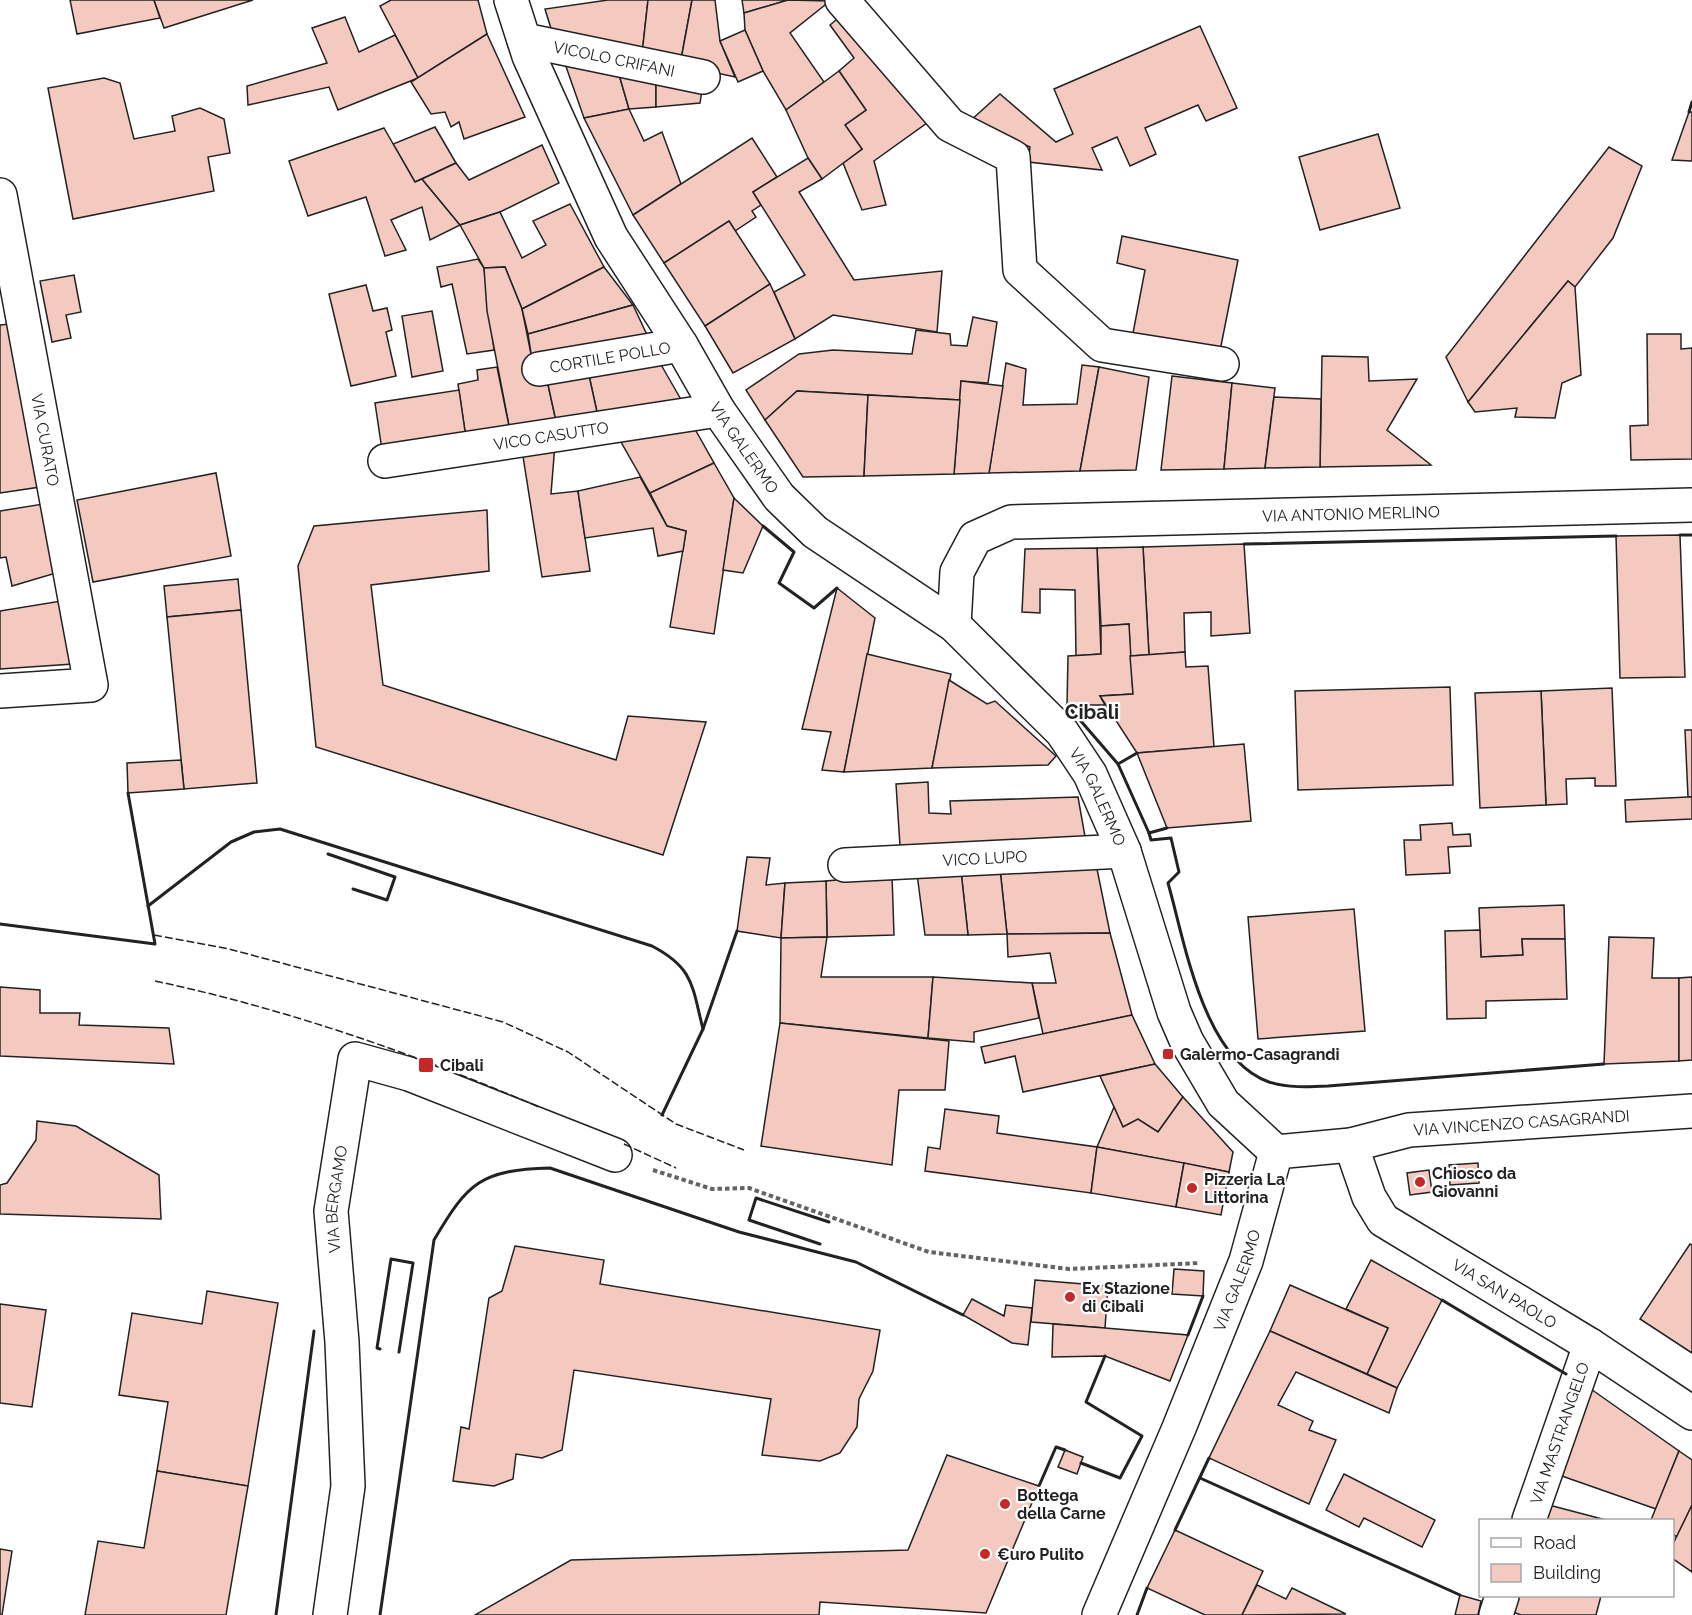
<svg xmlns="http://www.w3.org/2000/svg" width="1692" height="1615" viewBox="0 0 1692 1615" font-family="Raleway,sans-serif">
<style>
.building{fill:#f3c9c0;stroke:#222;stroke-width:1.5}
.lines{fill:none;stroke-linecap:round;stroke-linejoin:round}
.pedestrian-casing{stroke:#222;stroke-width:36}
.minor-casing{stroke:#222;stroke-width:36}
.secondary-casing{stroke:#222;stroke-width:36}
.path{stroke:#646464;stroke-width:4;stroke-dasharray:4.5 3;stroke-linecap:butt}
.pedestrian{stroke:#fff;stroke-width:33}
.minor{stroke:#fff;stroke-width:33}
.secondary{stroke:#fff;stroke-width:33}
.fence{stroke:#222;stroke-width:1.5;stroke-dasharray:8 3;stroke-linecap:butt}
.wall{stroke:#222;stroke-width:3}
.poi-dot{fill:#c62828;stroke:#fff;stroke-width:2}
.labels{text-anchor:middle;stroke-width:4.5;stroke-linejoin:round;paint-order:stroke}
.street-label{font-size:16px;fill:#222;stroke:#fff}
.poi-label{font-size:16px;font-weight:bold;fill:#222;stroke:#fff;text-anchor:start}
.quarter-label{font-size:20px;font-weight:bold;fill:#222;stroke:#fff}
</style>
<rect width="100%" height="100%" fill="#fff"/>
<g class="building">
<path d="M70,0H154L160,18L77,34Z"/>
<path d="M154,0H253L164,28Z"/>
<path d="M391,0H478L487,34L418,78L380,6Z"/>
<path d="M608,0H648L642,54L553,35L545,9Z"/>
<path d="M648,0H692L680,65L642,54Z"/>
<path d="M692,0H715L720,41L735,77L680,65Z"/>
<path d="M742,0H788L744,13Z"/>
<path d="M788,0L830,1L790,33L824,82L786,110L763,71L745,30L744,13Z"/>
<path d="M843,14L931,120L874,161L886,205L862,210L843,163L862,149L845,125L866,110L839,71L854,58L830,25Z"/>
<path d="M345,17L359,52L395,35L418,78L338,110L329,87L248,105L247,86L327,63L312,28Z"/>
<path d="M1200,26L1237,108L1206,121L1198,105L1145,128L1156,154L1130,166L1117,137L1092,148L1102,170L1028,162L1030,147L970,121L1000,94L1056,142L1073,134L1054,89Z"/>
<path d="M745,30L763,71L738,82L720,41Z"/>
<path d="M487,34L525,117L464,139L459,122L451,127L445,112L431,114L411,82Z"/>
<path d="M563,58L618,71L629,109L584,118Z"/>
<path d="M618,71L656,80V107L629,109Z"/>
<path d="M839,71L866,110L845,125L862,149L822,179L808,158L786,110Z"/>
<path d="M104,78L120,83L134,139L175,131L172,116L200,108L224,119L230,153L208,157L214,191L73,219L48,88Z"/>
<path d="M656,80L702,90L700,103L656,107Z"/>
<path d="M629,109L644,141L662,132L681,184L633,215L584,118Z"/>
<path d="M1689,112H1692V161L1672,160Z"/>
<path d="M435,127L456,163L415,182L393,144Z"/>
<path d="M384,128L415,182L422,179L460,225L430,240L422,207L391,220L406,250L385,256L366,197L308,216L289,161Z"/>
<path d="M1378,134L1400,208L1320,230L1299,157Z"/>
<path d="M752,138L777,177L753,192L761,205L752,211L756,217L735,231L729,221L664,263L633,215Z"/>
<path d="M542,145L559,183L500,212L460,225L422,179L456,163L469,180Z"/>
<path d="M1609,147L1642,166L1613,238L1575,287L1568,281L1468,402L1446,357Z"/>
<path d="M808,158L822,179L799,192L854,280L942,271L937,332L833,315L795,339L774,292L805,275L753,192Z"/>
<path d="M570,204L604,267L522,309L505,267L484,268L460,225L500,212L522,258L546,245L533,221Z"/>
<path d="M729,221L770,284L705,326L664,263Z"/>
<path d="M1122,236L1238,260L1220,351L1133,333L1145,270L1117,263Z"/>
<path d="M478,259L484,268L494,350L467,354L452,284L441,287L437,267Z"/>
<path d="M505,267L522,309L532,359L525,360L530,382L547,380L556,421L510,431L487,311L484,268Z"/>
<path d="M604,267L633,305L528,334L522,309Z"/>
<path d="M74,275L81,312L66,315L71,338L52,342L40,281Z"/>
<path d="M1568,281L1575,287L1581,375L1562,383L1555,418L1515,417L1517,408L1475,412L1468,402Z"/>
<path d="M770,284L795,339L733,373L705,326Z"/>
<path d="M366,285L373,311L387,308L392,330L386,332L396,376L351,386L329,294Z"/>
<path d="M633,305L648,337L532,359L528,334Z"/>
<path d="M432,311L443,371L412,377L402,316Z"/>
<path d="M973,317L997,322L988,383L961,381L960,400L797,391L765,420L746,390L799,354L833,350L912,354L916,330L950,334L951,345L967,346Z"/>
<path d="M10,324L40,487L0,493V325Z"/>
<path d="M1647,334H1681V349L1692,348V459L1631,460L1630,426L1648,425Z"/>
<path d="M656,356L683,403L597,412L588,371Z"/>
<path d="M1322,356L1368,357L1369,381L1417,379L1387,430L1431,465L1320,467Z"/>
<path d="M1006,363L1026,369L1023,405L1077,404L1082,365L1099,367L1080,471L989,473Z"/>
<path d="M497,367L510,431L466,438L458,384L478,380L477,370Z"/>
<path d="M1099,367L1149,377L1136,470L1080,471Z"/>
<path d="M588,371L597,412L556,421L547,380Z"/>
<path d="M1172,376L1232,383L1224,469L1161,470Z"/>
<path d="M961,381L1003,386L989,473L954,474Z"/>
<path d="M1232,383L1275,388L1265,468L1224,469Z"/>
<path d="M459,390L466,438L382,450L375,403Z"/>
<path d="M797,391L868,395L864,476L803,477L765,420Z"/>
<path d="M868,395L960,400L954,474L864,476Z"/>
<path d="M1274,397L1321,399L1320,467L1265,468Z"/>
<path d="M691,422L714,463L650,493L617,435Z"/>
<path d="M555,444L551,494L578,491L590,571L542,577L522,450Z"/>
<path d="M714,463L734,498L714,634L670,627L686,531L667,526L650,493Z"/>
<path d="M216,473L231,556L93,582L77,500Z"/>
<path d="M640,477L667,526L686,531L683,551L658,556L653,528L585,538L578,491Z"/>
<path d="M734,498L763,526L743,573L723,570Z"/>
<path d="M43,504L56,573L12,586L6,557L0,558V511Z"/>
<path d="M487,510L489,571L371,585L383,685L616,760L628,716L706,722L663,855L316,747L298,566L314,526Z"/>
<path d="M1680,535L1685,677L1620,678L1616,536Z"/>
<path d="M1244,544L1250,633L1211,636V612L1184,613L1185,652L1149,655L1143,547Z"/>
<path d="M1143,547L1149,655L1130,656L1129,624L1101,626L1097,548Z"/>
<path d="M1097,548L1101,654L1076,656L1075,590L1040,589V613L1022,612L1025,549Z"/>
<path d="M238,579L241,610L167,617L164,586Z"/>
<path d="M837,588L875,618L844,772L822,770L831,732L802,729Z"/>
<path d="M61,601L73,664L0,669V611Z"/>
<path d="M241,610L257,783L184,789L167,617Z"/>
<path d="M1129,624L1133,694L1100,696L1105,705H1067L1068,656L1101,654V626Z"/>
<path d="M1185,652L1186,667L1208,666L1214,747L1137,753L1100,696L1133,694L1130,656Z"/>
<path d="M867,654L951,674L932,768L844,772Z"/>
<path d="M949,680L987,704L995,701L1056,756L1048,765L932,768Z"/>
<path d="M1450,687L1453,785L1298,790L1295,691Z"/>
<path d="M1612,688L1616,786H1595V778L1566,779L1567,804L1546,805L1541,691Z"/>
<path d="M1541,691L1546,805L1480,808L1475,693Z"/>
<path d="M1685,730H1692V797H1688Z"/>
<path d="M1244,744L1251,821L1167,828L1137,753Z"/>
<path d="M181,760L184,789L128,793L127,763Z"/>
<path d="M928,782L929,813L951,814L950,801L1078,797L1086,842L900,846L896,784Z"/>
<path d="M1688,797H1692V819L1626,822L1625,800Z"/>
<path d="M1452,823L1453,835L1470,834L1471,846L1448,847L1450,873L1406,875L1404,840H1421L1420,825Z"/>
<path d="M747,857L770,858L766,885L785,883L781,938L737,931Z"/>
<path d="M1096,864L1110,933L1007,934L1000,869Z"/>
<path d="M1000,869L1007,934L968,935L961,871Z"/>
<path d="M961,871L968,935H925L917,874Z"/>
<path d="M892,875L894,935L827,937L826,881Z"/>
<path d="M826,881L827,937L781,938L785,883Z"/>
<path d="M1564,905L1565,939H1522L1523,955L1481,957L1479,908Z"/>
<path d="M1354,909L1365,1031L1258,1039L1248,917Z"/>
<path d="M1480,930L1481,957L1523,955L1522,939H1565L1567,999L1486,1001V1018L1447,1019L1445,931Z"/>
<path d="M1110,933L1132,1015L1043,1034L1032,983H1056L1050,953L1008,957L1007,934Z"/>
<path d="M827,937L821,977H933L928,1038L780,1023L781,938Z"/>
<path d="M1609,937L1654,938L1652,978H1679V1061L1604,1064Z"/>
<path d="M933,977L1032,983L1039,1018L974,1032V1042L928,1038Z"/>
<path d="M1692,977V1060L1679,1061V978Z"/>
<path d="M0,987L40,990V1013H80L79,1025L169,1028L174,1064L0,1056Z"/>
<path d="M1132,1015L1155,1064L1023,1092L1015,1056L985,1063L981,1047Z"/>
<path d="M780,1023L949,1041L945,1090H899L892,1165L761,1146Z"/>
<path d="M1155,1064L1183,1097L1158,1132L1138,1119L1123,1127L1100,1076Z"/>
<path d="M1183,1097L1233,1152L1229,1172L1097,1147L1114,1107L1123,1127L1138,1119L1158,1132Z"/>
<path d="M945,1109L999,1116L997,1133L1097,1147L1091,1193L925,1171L928,1147L940,1149Z"/>
<path d="M37,1121L76,1126L159,1175L161,1219L0,1214V1185L7,1183L36,1140Z"/>
<path d="M1097,1147L1184,1163L1176,1207L1091,1193Z"/>
<path d="M1184,1163L1229,1172L1221,1215L1176,1207Z"/>
<path d="M1478,1163L1479,1183L1450,1185L1449,1165Z"/>
<path d="M1429,1170L1432,1192L1410,1195L1407,1173Z"/>
<path d="M1690,1244L1692,1245V1353L1640,1319Z"/>
<path d="M515,1246L604,1260L600,1284L880,1330L873,1371L859,1399L857,1427L840,1453L820,1461L762,1455L771,1399L574,1370L562,1450L542,1458L516,1454L513,1479L494,1486L453,1481L461,1427L469,1429L489,1298L502,1291Z"/>
<path d="M1371,1260L1442,1300L1397,1388L1367,1374L1388,1328L1346,1309Z"/>
<path d="M1174,1269L1204,1271L1203,1296L1172,1294Z"/>
<path d="M1035,1280L1108,1286L1105,1328L1031,1322Z"/>
<path d="M1290,1285L1388,1328L1367,1374L1270,1331Z"/>
<path d="M207,1291L278,1303L248,1486L157,1471L168,1402L119,1395L132,1313L202,1324Z"/>
<path d="M972,1299L1004,1316L1006,1305L1032,1308L1028,1345L1012,1343L963,1315Z"/>
<path d="M0,1304L46,1310L32,1407L0,1403Z"/>
<path d="M1053,1324L1105,1328L1188,1335L1170,1381L1105,1356L1052,1357Z"/>
<path d="M1270,1331L1397,1388L1389,1413L1296,1372L1278,1405L1313,1421L1309,1430L1336,1440L1309,1504L1209,1458Z"/>
<path d="M1588,1387L1679,1451L1656,1509L1559,1475Z"/>
<path d="M1065,1450L1083,1457L1077,1474L1058,1467Z"/>
<path d="M1679,1451L1692,1460V1505L1677,1537L1672,1534V1520H1651Z"/>
<path d="M947,1455L1039,1486L986,1613L820,1602L819,1615H475L571,1560L908,1550Z"/>
<path d="M157,1471L248,1486L226,1615H85L98,1541L144,1548Z"/>
<path d="M1344,1474L1435,1520L1422,1547L1364,1518L1359,1527L1326,1510Z"/>
<path d="M1549,1505L1606,1520H1543Z"/>
<path d="M1692,1505V1572L1672,1558V1546Z"/>
<path d="M1175,1530L1263,1571L1242,1615H1205L1147,1588Z"/>
<path d="M0,1549L12,1551L2,1615H0Z"/>
<path d="M1257,1585L1286,1599L1292,1588L1346,1614L1242,1615Z"/>
<path d="M1460,1595L1481,1601L1478,1615H1455Z"/>
<path d="M1518,1596H1601L1596,1615H1521L1513,1612Z"/>
</g>
<g class="lines">
<g class="pedestrian-casing">
<g id="pedestrian">
<path id="s1" d="M524,40L703,77"/>
<path id="s2" d="M539,369L681,345"/>
</g>
</g>
<g class="minor-casing">
<g id="minor">
<path d="M842,0L950,125L1013,157L1020,270L1102,345L1222,364"/>
<path id="s3" d="M0,195L91,685L0,691"/>
<path id="s4" d="M385,461L718,410"/>
<path id="s5" d="M845,865L1124,851"/>
<path id="s6" d="M1529,1520L1590,1345"/>
<path id="s7" d="M330,1615L348,1486L342,1342L331,1211L355,1059L409,1074L615,1155"/>
<path d="M1496,1615L1502,1596"/>
</g>
</g>
<g class="secondary-casing">
<g id="secondary">
<path id="s8" d="M511,0L529,56L611,237L681,345L718,410L779,497L815,532L954,625L1062,732L1090,774L1124,851L1174,1012L1187,1042L1223,1103L1276,1152"/>
<path id="s9" d="M954,625L957,572L975,538L1011,522L1692,505"/>
<path id="s10" d="M1351,1145L1369,1197L1383,1220L1590,1345L1692,1413"/>
<path id="s11" d="M1276,1152L1351,1145L1409,1130L1692,1111"/>
<path id="s12" d="M1099,1615L1179,1428L1246,1261L1276,1152"/>
</g>
</g>
<path class="path" d="M653,1170L712,1189L749,1188L929,1252L1069,1269L1200,1263"/>
<use href="#pedestrian" class="pedestrian"/>
<use href="#minor" class="minor"/>
<use href="#secondary" class="secondary"/>
<g class="fence">
<path d="M154,935L229,949L503,1022L568,1052L676,1124L744,1150"/>
<path d="M155,981C287,1009 415,1054 539,1107"/>
<path d="M624,1144L676,1168"/>
</g>
<g class="wall">
<path d="M1689,112L1692,102"/>
<path d="M763,526L794,552L779,583L814,608L837,588"/>
<path d="M1680,535H1692"/>
<path d="M1244,544L1616,536"/>
<path d="M1067,705L1118,764L1137,753"/>
<path d="M1118,764L1149,833L1167,828"/>
<path d="M1149,833L1151,840L1171,838L1179,872L1168,883C1185,942 1203,1059 1269,1082C1288,1088 1308,1087 1328,1086L1604,1064"/>
<path d="M328,854L395,877L387,900L353,889"/>
<path d="M148,906L231,842L254,832L280,829L652,946C694,968 692,986 703,1029"/>
<path d="M0,924L155,944L128,793"/>
<path d="M662,1115L703,1029L737,931"/>
<path d="M820,1244L749,1220L756,1198L829,1222"/>
<path d="M1442,1300L1566,1374"/>
<path d="M1188,1335L1203,1296"/>
<path d="M380,1349L377,1348L391,1259L413,1263L399,1352"/>
<path d="M1081,1463L1120,1478L1142,1436L1086,1402L1105,1356"/>
<path d="M1200,1478L1460,1595"/>
<path d="M1039,1486L1056,1447L1065,1450"/>
<path d="M1175,1530L1209,1458"/>
<path d="M276,1615L314,1331"/>
<path d="M380,1615L434,1240C468,1182 481,1170 550,1168L739,1232L856,1262L963,1315"/>
<path d="M1137,1615L1147,1588"/>
</g>
</g>
<g class="poi-dot">
<rect x="1162" y="1048" width="12" height="12" rx="3"/>
<rect x="418" y="1057" width="16" height="16" rx="3"/>
<circle cx="1420" cy="1182" r="6"/>
<circle cx="1192" cy="1188" r="6"/>
<circle cx="1070" cy="1297" r="6"/>
<circle cx="1005" cy="1504" r="6"/>
<circle cx="985" cy="1554" r="6"/>
</g>
<g class="labels">
<g class="street-label">
<text dy="6" stroke="none"><textPath href="#s1" startOffset="92">VICOLO CRIFANI</textPath></text>
<text dy="6" stroke="none"><textPath href="#s2" startOffset="72">CORTILE POLLO</textPath></text>
<text dy="6" stroke="none"><textPath href="#s4" startOffset="168">VICO CASUTTO</textPath></text>
<text dy="6" stroke="none"><textPath href="#s3" startOffset="249">VIA CURATO</textPath></text>
<text dy="6" stroke="none"><textPath href="#s8" startOffset="507">VIA GALERMO</textPath></text>
<text dy="6" stroke="none"><textPath href="#s9" startOffset="471">VIA ANTONIO MERLINO</textPath></text>
<text dy="6" stroke="none"><textPath href="#s8" startOffset="1011">VIA GALERMO</textPath></text>
<text dy="6" stroke="none"><textPath href="#s5" startOffset="140">VICO LUPO</textPath></text>
<text dy="6" stroke="none"><textPath href="#s11" startOffset="248">VIA VINCENZO CASAGRANDI</textPath></text>
<text dy="6" stroke="none"><textPath href="#s7" startOffset="418">VIA BERGAMO</textPath></text>
<text dy="6" stroke="none"><textPath href="#s12" startOffset="362">VIA GALERMO</textPath></text>
<text dy="6" stroke="none"><textPath href="#s10" startOffset="224">VIA SAN PAOLO</textPath></text>
<text dy="6" stroke="none"><textPath href="#s6" startOffset="92">VIA MASTRANGELO</textPath></text>
</g>
<g class="poi-label">
<text x="1180" y="1060">Galermo-Casagrandi</text>
<text x="440" y="1071">Cibali</text>
<text x="1432" y="1179">Chiosco da<tspan x="1432" dy="18">Giovanni</tspan></text>
<text x="1204" y="1185">Pizzeria La<tspan x="1204" dy="18">Littorina</tspan></text>
<text x="1082" y="1294">Ex Stazione<tspan x="1082" dy="18">di Cibali</tspan></text>
<text x="1017" y="1501">Bottega<tspan x="1017" dy="18">della Carne</tspan></text>
<text x="997" y="1560">€uro Pulito</text>
</g>
<g class="quarter-label">
<text x="1092" y="719">Cibali</text>
</g>
</g>
<rect x="1479" y="1519" width="195" height="78" fill="#ffffff" stroke="#a7a7a7" stroke-width="1.5"/>
<rect x="1491" y="1538" width="30" height="9" fill="#ffffff" stroke="#a7a7a7" stroke-width="1.5"/>
<text x="1533" y="1549" font-size="18" fill="#222222">Road</text>
<rect x="1491" y="1564" width="30" height="18" fill="#f3c9c0" stroke="#a7a7a7" stroke-width="1.5"/>
<text x="1533" y="1579" font-size="18" fill="#222222">Building</text>
</svg>
